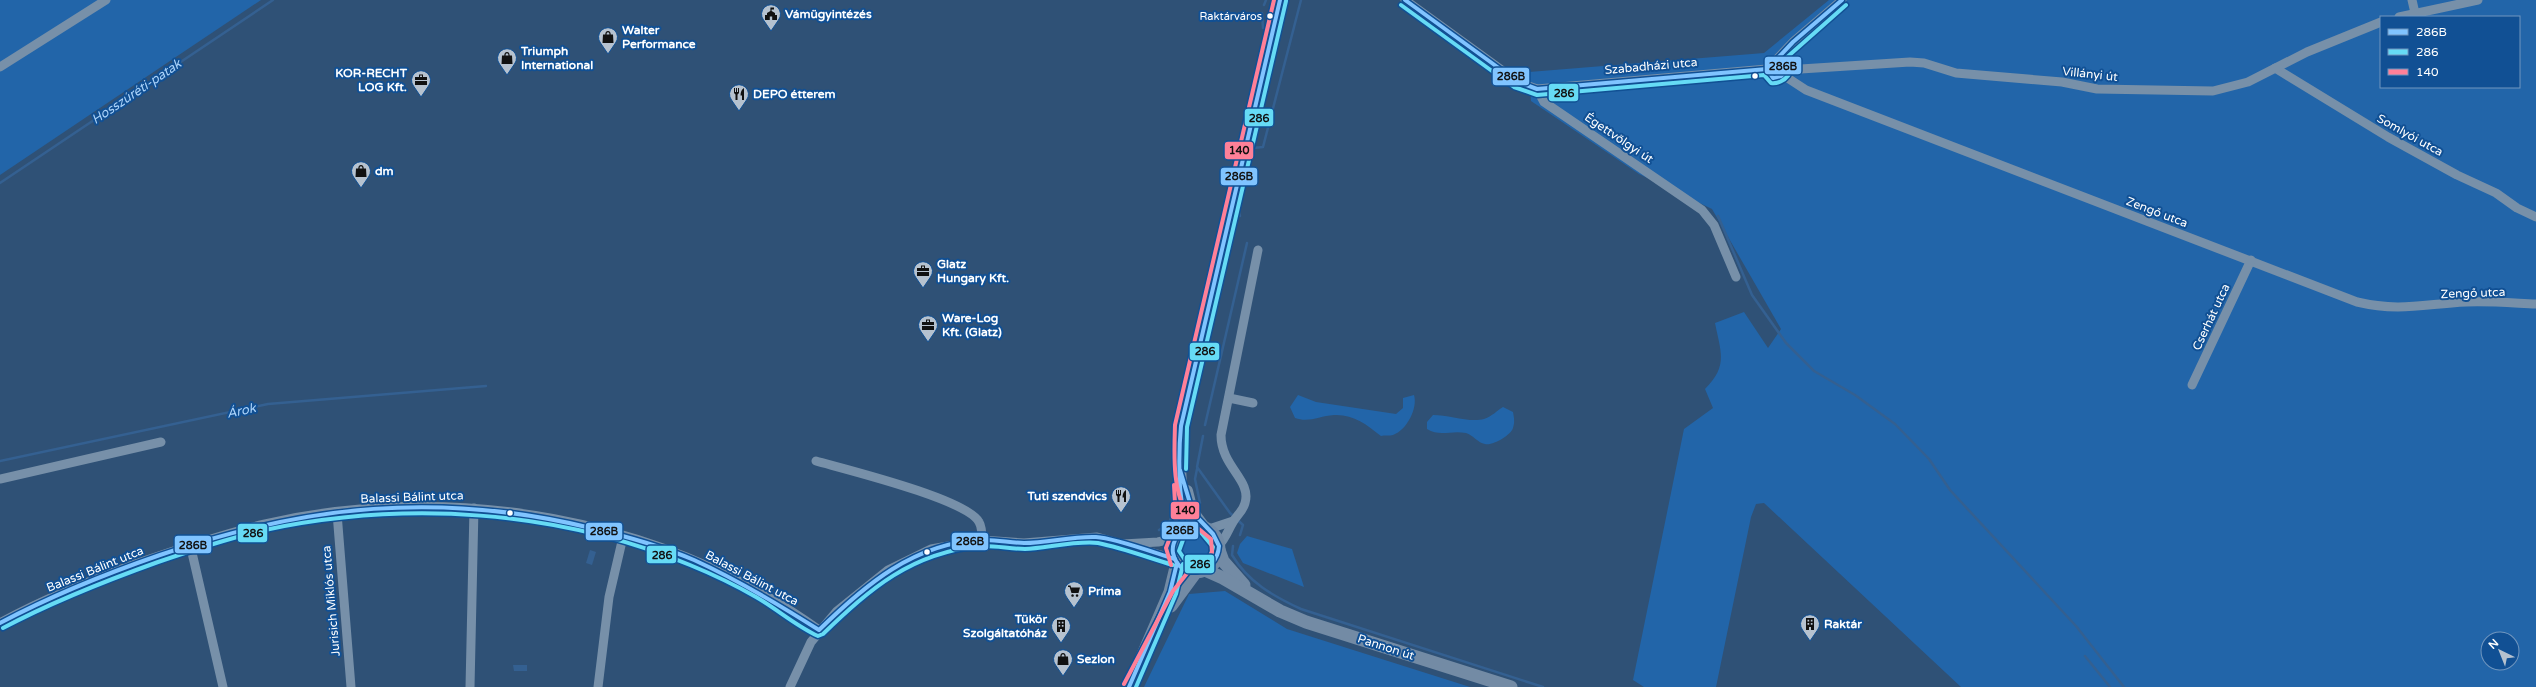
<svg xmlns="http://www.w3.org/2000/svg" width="2536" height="687" viewBox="0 0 2536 687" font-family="'Varela Round',sans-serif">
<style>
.green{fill:#2265a9;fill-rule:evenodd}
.water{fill:#346091}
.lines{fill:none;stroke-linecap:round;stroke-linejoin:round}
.stream{stroke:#346091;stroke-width:2.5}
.minor{stroke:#7790a9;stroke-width:9}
.tertiary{stroke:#7790a9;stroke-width:12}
.secondary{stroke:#738ba5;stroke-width:13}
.bus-1-casing{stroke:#115094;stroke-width:7}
.bus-2-casing{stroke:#115094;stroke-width:7}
.bus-3-casing{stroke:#115094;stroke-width:7}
.bus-1{stroke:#80c4ff;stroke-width:4}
.bus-2{stroke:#66dbf5;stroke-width:4}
.bus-3{stroke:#ff8098;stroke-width:4}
.bus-dot{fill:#fff;stroke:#115094;stroke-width:1.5}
.labels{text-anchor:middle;stroke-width:4;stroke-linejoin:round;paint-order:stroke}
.bus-label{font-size:11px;fill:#fff;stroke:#115094;text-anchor:end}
.poi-label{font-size:12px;font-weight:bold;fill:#fff;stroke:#115094;text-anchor:start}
.street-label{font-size:12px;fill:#fff;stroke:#115094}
.water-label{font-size:13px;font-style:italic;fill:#abd3fa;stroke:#115094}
.line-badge{stroke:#115094;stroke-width:1.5}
.pale-badge-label{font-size:11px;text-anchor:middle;font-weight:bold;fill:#111}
</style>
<rect width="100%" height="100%" fill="#2f5176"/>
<g class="green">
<path d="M0,0H261L0,175Z"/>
<path d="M1829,0H2536V687H1961L1764,503L1756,504L1751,517L1716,687H1644L1633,680L1684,429L1713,408L1705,389C1728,366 1721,353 1715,323L1744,312L1768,348L1781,329L1712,209L1639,174L1531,101L1529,72L1764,53ZM2381,17H2519V87H2381ZM2488,639H2512V663H2488Z"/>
<path d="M1298,395L1316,402L1396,414L1403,408V398L1414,395C1418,408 1407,430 1393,435C1390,436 1384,435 1381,436C1366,424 1353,414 1334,415C1319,416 1309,423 1295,418L1290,407Z"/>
<path d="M1503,407L1513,412C1514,418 1515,422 1513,428C1511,435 1493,446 1485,444C1478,443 1473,435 1466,433C1451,430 1440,437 1427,429V422L1433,415C1449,415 1470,423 1484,419C1491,417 1498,410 1503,407Z"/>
<circle cx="1196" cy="549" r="17"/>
<path d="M1247,536L1292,549L1304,587L1243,563L1237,553L1240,544Z"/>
<path d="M1225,591L1287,629L1470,687H1144L1189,594Z"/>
</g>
<g class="water">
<path d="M590,550L596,552L592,565L586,563Z"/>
<path d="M513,665H527V671H514Z"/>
</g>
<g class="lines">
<g class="stream">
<path d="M1264,5L1266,0"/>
<path d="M1262,13L1263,28"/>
<path d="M1246,175L1253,148L1263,147L1301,0"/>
<path d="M0,183L273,0"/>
<path d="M1240,216L1238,207L1242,192"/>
<path d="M1718,216L1752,295L1786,343L1814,371L1855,395L1895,424L1929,459L1950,490L2076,626L2124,687"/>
<path d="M1205,425L1247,243"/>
<path d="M1203,436L1197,467L1230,513L1243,525L1240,535"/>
<path d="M0,461L268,404L486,386"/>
<path d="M1197,469L1195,479L1200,503"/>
<path d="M1159,530C1175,524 1172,510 1172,495"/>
<path d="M1233,546L1232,555C1248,582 1273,596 1301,609L1543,687"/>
<path d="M2085,656L2110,687"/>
</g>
<g class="minor">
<path d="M1405,0L1518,82L1537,89L1767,69"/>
<path d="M2412,0L2415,13"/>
<path d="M2399,17L2478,0"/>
<path d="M1775,61L1793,42L1842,0"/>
<circle cx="1776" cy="70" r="9"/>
<path d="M0,67L106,0"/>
<path d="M2275,68L2388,137L2457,175L2496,193L2517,208L2536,217"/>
<path d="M1785,70L1910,62L1924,63L1956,73L2062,82L2097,89L2213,91L2248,82L2307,52L2381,22"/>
<path d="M1783,75L1806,90L2357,302C2400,312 2424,304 2466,302C2489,301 2513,303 2536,304"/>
<path d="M1537,89L1544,102L1702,210L1714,225L1736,277"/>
<path d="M2192,385L2251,260"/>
<path d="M1229,398L1253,403"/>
<path d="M816,461C844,469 967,499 979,522C982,527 982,534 982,540"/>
<path d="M0,479L161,442"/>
<path d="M337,513L351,687"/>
<path d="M1209,529L1233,521"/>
<path d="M190,544L223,687"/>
<path d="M1123,544L1158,542L1175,538"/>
<path d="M1219,545C1226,538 1228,530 1233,522C1237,515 1243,511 1245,503C1252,480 1221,467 1221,435L1258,250"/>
<path d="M0,623C43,599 90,581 135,564C178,549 220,535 264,524C451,481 662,517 819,630"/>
<path d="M470,687L474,508"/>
<path d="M598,687L609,597L623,537"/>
<path d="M790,687L811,642L837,611L888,570L931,549L982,540L1024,543L1097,537L1175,559"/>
</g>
<g class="tertiary">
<path d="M1187,491L1192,511L1204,527"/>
<path d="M1180,531L1182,502L1179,450L1181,426L1280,0"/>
</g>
<g class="secondary">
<circle cx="1196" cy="549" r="23"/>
<path d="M1219,550L1223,561L1244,585"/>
<path d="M1205,570L1223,578L1280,611L1306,622L1511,687"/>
<path d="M1171,606L1196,572"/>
<path d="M1129,687L1170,592L1177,563"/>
</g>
<g class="bus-1-casing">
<g id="bus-1">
<path d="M1405,0L1518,82L1537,89L1767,69L1773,78L1781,76L1784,73L1783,65L1775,61L1793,42L1842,0"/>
<path d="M1180,470L1193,513L1213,534L1219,546C1217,575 1179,582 1173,553C1171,541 1180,535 1182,524C1184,512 1181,499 1180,487C1179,467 1179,446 1181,426L1280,0"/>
<path d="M0,623C51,596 105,574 160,555C307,505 439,491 591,528C625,536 661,546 694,560C738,580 778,604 819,630C865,585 914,543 981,540C996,539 1010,543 1024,543C1048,543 1072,536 1096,537C1115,538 1155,553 1175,559"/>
<path d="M1129,687L1170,592L1177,563"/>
</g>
</g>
<g class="bus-2-casing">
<g id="bus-2">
<path d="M1401,5L1514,87L1537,95L1764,75L1771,83C1784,85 1799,69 1785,59L1846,5"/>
<path d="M1186,469L1187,427L1286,1"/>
<path d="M1188,517L1213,547L1210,558L1201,564L1187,563L1179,551L1188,526Z"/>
<path d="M3,628C52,602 105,581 158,562C193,550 229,538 265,530C406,500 557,510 690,565C712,574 735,585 756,597C777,609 796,626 818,636L823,634C871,588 911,553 980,546C995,545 1010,549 1025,549C1046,548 1079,540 1098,543C1123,548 1149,558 1173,565"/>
<path d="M1136,687L1176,594L1183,564"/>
</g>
</g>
<g class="bus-3-casing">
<g id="bus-3">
<path d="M1171,565L1166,548L1176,522L1174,485"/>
<path d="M1124,684L1173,591L1192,567L1208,560L1212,552L1211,539C1204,533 1195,527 1190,520C1172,493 1174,456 1175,425L1274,0"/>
</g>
</g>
<use href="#bus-1" class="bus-1"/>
<use href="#bus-2" class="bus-2"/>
<use href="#bus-3" class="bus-3"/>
</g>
<defs>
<g id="civic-pin" transform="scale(1)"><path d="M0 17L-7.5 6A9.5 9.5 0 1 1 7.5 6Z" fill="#b6c2cf" stroke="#115094"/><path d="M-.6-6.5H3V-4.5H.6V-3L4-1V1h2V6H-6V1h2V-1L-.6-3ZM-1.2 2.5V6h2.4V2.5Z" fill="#111"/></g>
<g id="shop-pin" transform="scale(1)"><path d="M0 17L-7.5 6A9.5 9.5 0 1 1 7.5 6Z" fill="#b6c2cf" stroke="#115094"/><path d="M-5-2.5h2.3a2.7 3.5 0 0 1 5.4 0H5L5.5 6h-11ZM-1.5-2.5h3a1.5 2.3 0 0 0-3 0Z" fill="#111"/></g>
<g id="office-pin" transform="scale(1)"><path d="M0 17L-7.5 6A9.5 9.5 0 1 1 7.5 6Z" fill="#b6c2cf" stroke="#115094"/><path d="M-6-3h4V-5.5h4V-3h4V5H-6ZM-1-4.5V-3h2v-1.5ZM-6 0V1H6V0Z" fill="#111"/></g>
<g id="restaurant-pin" transform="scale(1)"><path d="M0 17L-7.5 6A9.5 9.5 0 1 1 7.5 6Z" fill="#b6c2cf" stroke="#115094"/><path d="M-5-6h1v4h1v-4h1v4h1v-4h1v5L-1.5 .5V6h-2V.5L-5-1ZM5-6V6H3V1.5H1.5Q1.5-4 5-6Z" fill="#111"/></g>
<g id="supermarket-pin" transform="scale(1)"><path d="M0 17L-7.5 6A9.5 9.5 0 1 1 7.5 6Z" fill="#b6c2cf" stroke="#115094"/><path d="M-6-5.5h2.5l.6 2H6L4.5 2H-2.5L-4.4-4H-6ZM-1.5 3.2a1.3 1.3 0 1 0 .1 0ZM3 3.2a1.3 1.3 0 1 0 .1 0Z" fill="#111"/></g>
<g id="building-pin" transform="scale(1)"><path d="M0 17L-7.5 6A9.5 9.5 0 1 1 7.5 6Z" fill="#b6c2cf" stroke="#115094"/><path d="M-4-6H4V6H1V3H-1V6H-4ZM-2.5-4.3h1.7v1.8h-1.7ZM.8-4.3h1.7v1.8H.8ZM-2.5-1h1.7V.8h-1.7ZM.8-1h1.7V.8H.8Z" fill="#111"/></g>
</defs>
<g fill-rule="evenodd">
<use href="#civic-pin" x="771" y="14"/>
<use href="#shop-pin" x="608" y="37"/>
<use href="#shop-pin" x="507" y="58"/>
<use href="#office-pin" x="421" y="80"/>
<use href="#restaurant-pin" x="739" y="94"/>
<use href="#shop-pin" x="361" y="171"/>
<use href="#office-pin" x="923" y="271"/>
<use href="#office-pin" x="928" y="325"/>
<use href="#restaurant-pin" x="1121" y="496"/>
<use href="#supermarket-pin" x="1074" y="591"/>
<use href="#building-pin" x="1810" y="624"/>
<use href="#building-pin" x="1061" y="626"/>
<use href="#shop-pin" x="1063" y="659"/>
</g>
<g class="bus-dot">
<circle cx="1270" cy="16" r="3.5"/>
<circle cx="1755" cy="76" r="3.5"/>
<circle cx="510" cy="513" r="3.5"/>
<circle cx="927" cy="552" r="3.5"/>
</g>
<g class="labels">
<g class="bus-label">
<text x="1262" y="20">Raktárváros</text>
</g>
<g class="poi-label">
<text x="785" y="18">Vámügyintézés</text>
<text x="622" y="34">Walter<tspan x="622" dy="14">Performance</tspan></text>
<text x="521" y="55">Triumph<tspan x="521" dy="14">International</tspan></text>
<text x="407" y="77" text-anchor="end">KOR-RECHT<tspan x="407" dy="14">LOG Kft.</tspan></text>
<text x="753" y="98">DEPO étterem</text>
<text x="375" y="175">dm</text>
<text x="937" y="268">Glatz<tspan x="937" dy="14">Hungary Kft.</tspan></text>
<text x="942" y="322">Ware-Log<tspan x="942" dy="14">Kft. (Glatz)</tspan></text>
<text x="1107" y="500" text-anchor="end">Tuti szendvics</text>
<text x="1088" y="595">Príma</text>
<text x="1047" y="623" text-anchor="end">Tükör<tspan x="1047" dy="14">Szolgáltatóház</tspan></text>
<text x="1824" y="628">Raktár</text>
<text x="1077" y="663">Sezlon</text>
</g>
<g class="street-label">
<text transform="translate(1651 66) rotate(-5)" y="4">Szabadházi utca</text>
<text transform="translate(2090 74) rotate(6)" y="4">Villányi út</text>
<text transform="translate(2410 135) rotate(29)" y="4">Somlyói utca</text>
<text transform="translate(1619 138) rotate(34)" y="4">Égettvölgyi út</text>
<text transform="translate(2157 212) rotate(21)" y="4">Zengő utca</text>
<text transform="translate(2473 293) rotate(-2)" y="4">Zengő utca</text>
<text transform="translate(2211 317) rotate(-65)" y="4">Cserhát utca</text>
<text transform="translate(412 497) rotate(-2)" y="4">Balassi Bálint utca</text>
<text transform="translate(95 569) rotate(-22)" y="4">Balassi Bálint utca</text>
<text transform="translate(752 578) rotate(28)" y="4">Balassi Bálint utca</text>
<text transform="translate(331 601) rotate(-95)" y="4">Jurisich Miklós utca</text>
<text transform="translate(1386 647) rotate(18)" y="4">Pannon út</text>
</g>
<g class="water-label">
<text transform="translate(136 91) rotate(-34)" y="5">Hosszúréti-patak</text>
<text transform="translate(241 410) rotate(-12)" y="5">Árok</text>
</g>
</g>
<g class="line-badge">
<rect x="1764" y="56" width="38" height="19" rx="4" fill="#80c4ff"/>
<rect x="1492" y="67" width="38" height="19" rx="4" fill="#80c4ff"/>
<rect x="1548" y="83" width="31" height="19" rx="4" fill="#66dbf5"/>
<rect x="1244" y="108" width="30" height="19" rx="4" fill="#66dbf5"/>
<rect x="1224" y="141" width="30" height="19" rx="4" fill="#ff8098"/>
<rect x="1220" y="167" width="38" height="19" rx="4" fill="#80c4ff"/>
<rect x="1189" y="342" width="31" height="19" rx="4" fill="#66dbf5"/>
<rect x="1170" y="501" width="30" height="19" rx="4" fill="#ff8098"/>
<rect x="1161" y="521" width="38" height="19" rx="4" fill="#80c4ff"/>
<rect x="585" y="522" width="38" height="19" rx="4" fill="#80c4ff"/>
<rect x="237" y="523" width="31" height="20" rx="4" fill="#66dbf5"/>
<rect x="951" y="532" width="38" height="19" rx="4" fill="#80c4ff"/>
<rect x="174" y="535" width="38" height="19" rx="4" fill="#80c4ff"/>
<rect x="646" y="545" width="31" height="19" rx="4" fill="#66dbf5"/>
<rect x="1184" y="554" width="31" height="20" rx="4" fill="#66dbf5"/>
</g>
<g class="pale-badge-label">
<text x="1783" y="70">286B</text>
<text x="1511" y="80">286B</text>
<text x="1564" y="97">286</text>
<text x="1259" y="122">286</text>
<text x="1239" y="154">140</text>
<text x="1239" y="180">286B</text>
<text x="1205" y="355">286</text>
<text x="1185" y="514">140</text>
<text x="1180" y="534">286B</text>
<text x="604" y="535">286B</text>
<text x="253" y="537">286</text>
<text x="970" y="545">286B</text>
<text x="193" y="549">286B</text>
<text x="662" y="559">286</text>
<text x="1200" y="568">286</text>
</g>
<rect x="2380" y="16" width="140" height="72" fill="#115094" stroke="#7096bf"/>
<rect x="2388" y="29" width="20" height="6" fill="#80c4ff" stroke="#7096bf"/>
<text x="2416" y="36" font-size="12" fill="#ffffff">286B</text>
<rect x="2388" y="49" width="20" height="6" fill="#66dbf5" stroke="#7096bf"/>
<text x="2416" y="56" font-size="12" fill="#ffffff">286</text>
<rect x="2388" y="69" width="20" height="6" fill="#ff8098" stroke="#7096bf"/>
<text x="2416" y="76" font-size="12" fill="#ffffff">140</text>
<g transform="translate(2500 651) rotate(317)"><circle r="19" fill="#115094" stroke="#7096bf"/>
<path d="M0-3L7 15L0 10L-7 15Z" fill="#b6c2cf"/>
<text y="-6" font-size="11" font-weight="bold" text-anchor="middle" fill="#ffffff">N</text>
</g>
</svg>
